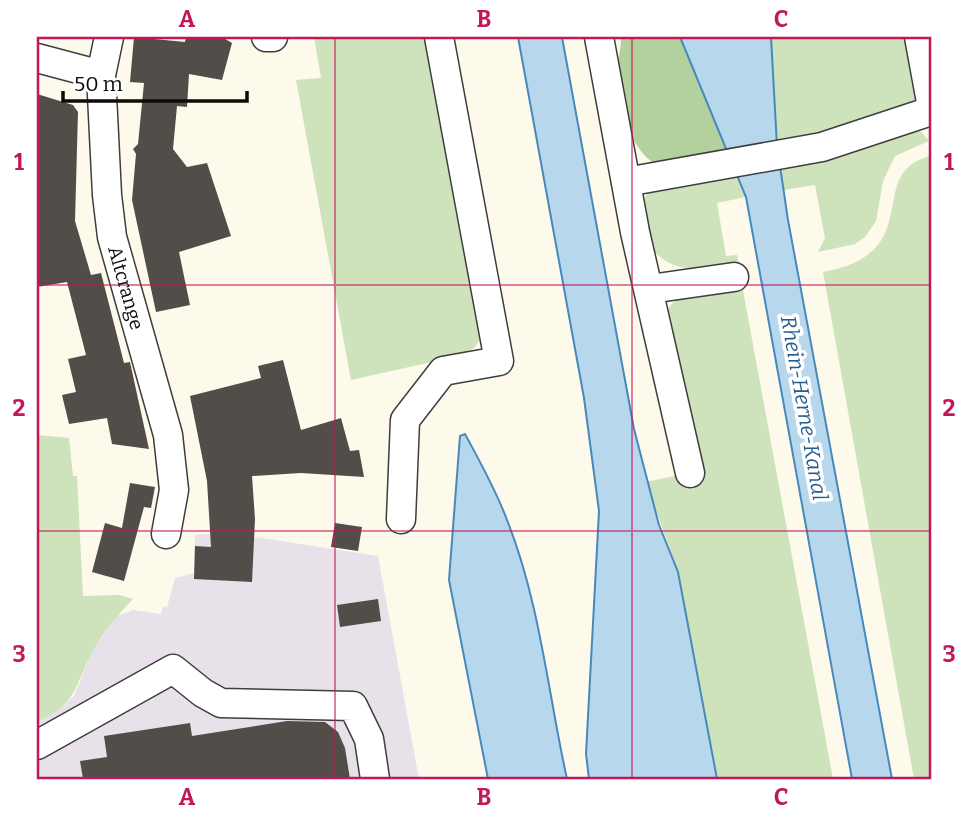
<svg xmlns="http://www.w3.org/2000/svg" width="968" height="816" viewBox="0 0 968 816" font-family="Bitter,serif">
<style>
.industrial{fill:#e9e1e9}
.green{fill:#cee2bb}
.forest{fill:#b2d19c}
.water{fill:#b7d7ed;stroke:#4889bb;stroke-width:2}
.building{fill:#534d49}
.lines{fill:none;stroke-linecap:round;stroke-linejoin:round}
.minor-casing{stroke:#3e3e3e;stroke-width:31}
.minor{stroke:#fff;stroke-width:28}
.grid{fill:none;stroke:#c2185b;stroke-width:2;stroke-opacity:0.55}
.labels{text-anchor:middle;stroke-width:7;stroke-linejoin:round;paint-order:stroke}
.street-label{font-size:19px;fill:#0b0b0b;stroke:#fff}
.water-label{font-size:21px;font-style:italic;fill:#265b8c;stroke:#fff}
.neatline{fill:none;stroke:#c2185b;stroke-width:2.5}
.grid-label{font-size:23px;text-anchor:middle;font-weight:bold;fill:#c2185b}
</style>
<rect width="100%" height="100%" fill="#fdfaec"/>
<path class="industrial" d="M209,534L262,538L378,556L419,779H37V721L62,707L74,696L92,651L117,616L133,610L161,614L163,606L167,607L175,578L194,573L195,535Z"/>
<g class="green">
<path d="M314,37H431L481,337L475,347L463,355L351,380L296,80L321,78Z"/>
<path d="M771,37H931L916,99L866,122L921,132L929,141L895,156L883,181L876,221L865,237L855,244L818,252L825,238L815,185L784,190L777,146Z"/>
<path d="M931,156V779H914L823,272C930,253 862,172 931,156Z"/>
<path d="M738,172L746,197L717,203L726,256L737,255L740,267C693,270 655,277 641,222C638,212 641,199 649,193C670,176 712,177 738,172Z"/>
<path d="M742,285L833,779H717L678,572L646,482L693,472L665,314C680,285 712,289 742,285Z"/>
<path d="M37,435L69,438L73,476H77L83,596L119,595L133,599C118,615 103,632 93,651C75,683 77,707 37,721Z"/>
</g>
<path class="forest" d="M621,37H680L731,155C714,158 681,169 666,167C628,161 618,95 618,64C619,55 621,46 621,37Z"/>
<g class="water">
<path d="M518,37H562L634,429L659,525L678,572L717,779H589L586,754L599,511L584,398Z"/>
<path d="M680,37H771L777,146L788,220L892,779H852L746,197Z"/>
<path d="M465,434C480,462 496,490 507,520C540,603 548,693 567,779H488L449,580L460,436Z"/>
</g>
<g class="building">
<path d="M134,37L185,42L186,37H222L232,43L222,80L189,74L187,107L177,106L173,149L187,167L207,163L231,236L179,252L190,305L156,312L132,200L136,154L133,149L138,144L144,83L130,82Z"/>
<path d="M37,94L73,105L78,112L75,221L91,275L101,273L124,363L130,362L149,449L112,444L107,418L69,424L62,395L76,392L68,359L86,355L67,282L37,287Z"/>
<path d="M283,360L301,430L341,418L350,451L359,450L364,477L301,473L252,476L255,519L252,582L194,579L195,546L211,547L207,481L190,396L261,378L258,366Z"/>
<path d="M130,483L155,487L151,508L144,507L124,581L92,572L105,523L122,528Z"/>
<path d="M335,523L362,527L358,551L331,547Z"/>
<path d="M378,599L381,621L340,627L337,605Z"/>
<path d="M287,721L325,722L338,732L345,748L350,779H83L80,761L107,757L104,736L190,723L192,736Z"/>
</g>
<g class="lines">
<g class="minor-casing">
<g id="minor">
<path id="s1" d="M109,37L101,75L107,195L112,237L168,435L174,490L166,534"/>
<path d="M266,37H273"/>
<path d="M599,37L635,232L690,473"/>
<path d="M919,37L931,102"/>
<path d="M37,58L101,75"/>
<path d="M626,182L822,147L931,111"/>
<path d="M650,289L734,277"/>
<path d="M401,519L405,420L443,371L499,361L439,37"/>
<path d="M37,745L173,669L203,693L221,703L353,706L369,739L375,779"/>
</g>
</g>
<use href="#minor" class="minor"/>
</g>
<path class="grid" d="M335,37V779M632,37V779M37,285H931M37,531H931"/>
<g class="labels">
<g class="street-label">
<text dy="7" stroke="none"><textPath href="#s1" startOffset="254">Altcrange</textPath></text>
</g>
<g class="water-label">
<text transform="translate(804 408) rotate(80)" y="7">Rhein-Herne-Kanal</text>
</g>
</g>
<rect width="968" height="816" fill="none" stroke="#ffffff" stroke-width="77"/>
<path d="M63 91v10h184v-10" fill="none" stroke="#0b0b0b" stroke-width="3.5"/>
<text x="74" y="91" font-size="21" fill="#0b0b0b" stroke="#ffffff" stroke-width="5" paint-order="stroke">50 m</text>
<rect x="38" y="38" width="892" height="740" class="neatline"/>
<g class="grid-label">
<text x="187" y="27">A</text>
<text x="484" y="27">B</text>
<text x="781" y="27">C</text>
<text x="19" y="170">1</text>
<text x="949" y="170">1</text>
<text x="19" y="416">2</text>
<text x="949" y="416">2</text>
<text x="19" y="662">3</text>
<text x="949" y="662">3</text>
<text x="187" y="805">A</text>
<text x="484" y="805">B</text>
<text x="781" y="805">C</text>
</g>
</svg>
